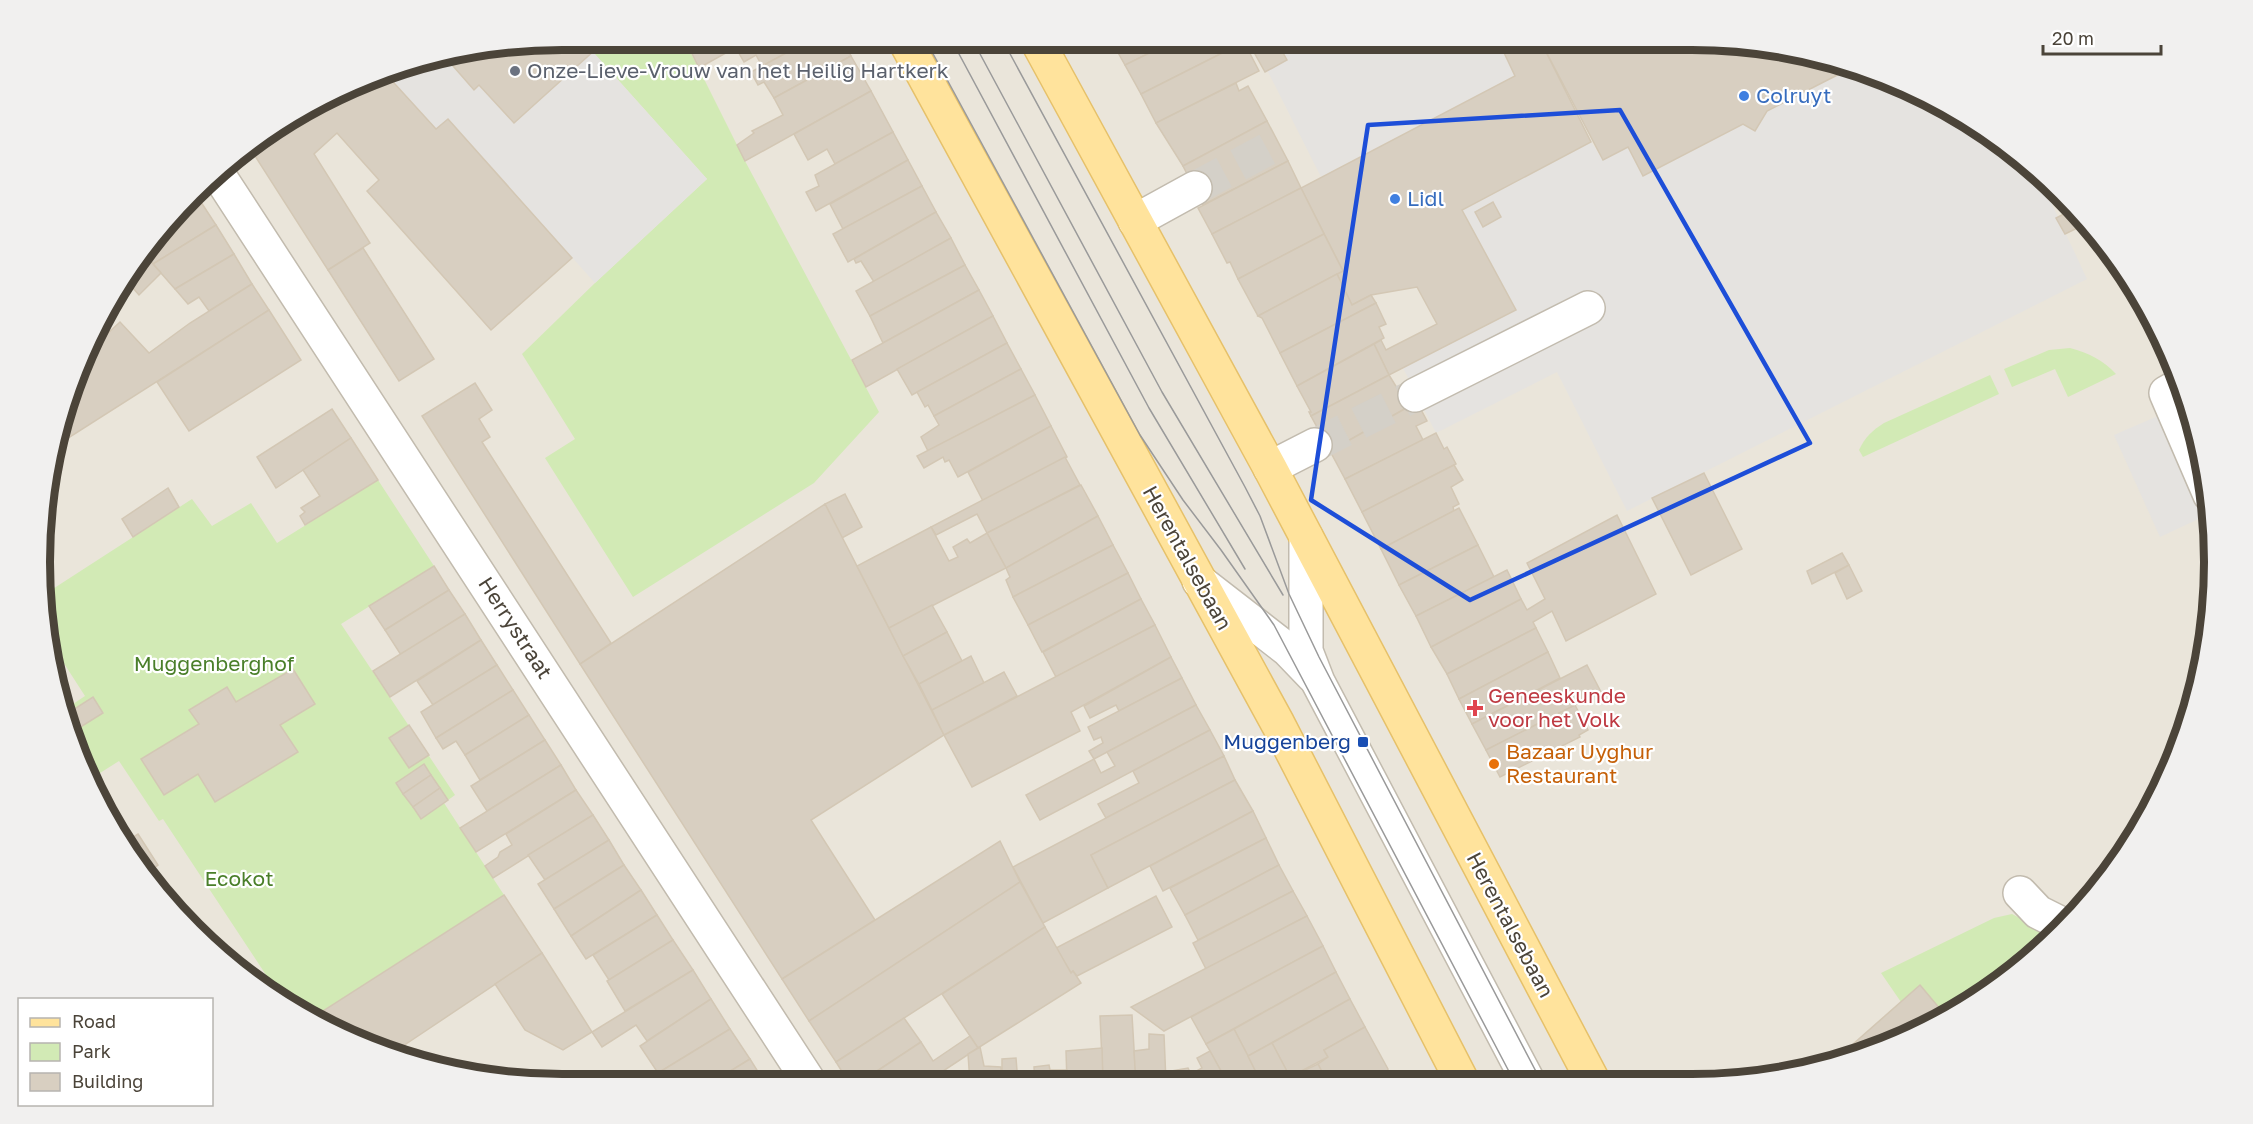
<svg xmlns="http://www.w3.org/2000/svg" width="2253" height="1124" viewBox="0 0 2253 1124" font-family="'Golos Text',sans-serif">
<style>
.residential{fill:#eae5da}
.green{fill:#d2eab5}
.parking{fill:#e5e3e0}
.building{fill:#d8cfc1;stroke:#d3c7b4;stroke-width:1.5}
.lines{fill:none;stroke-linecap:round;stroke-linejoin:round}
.minor-tunnel{stroke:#d4d0c8;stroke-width:33;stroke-dasharray:33 16;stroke-linecap:butt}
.minor-casing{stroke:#c2bbae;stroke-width:36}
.major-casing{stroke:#e6c16a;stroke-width:36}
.minor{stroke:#fff;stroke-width:33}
.major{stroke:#ffe39c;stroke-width:33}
.tram{stroke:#9a9a9a;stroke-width:1.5}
.marked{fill:none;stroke:#1d4ed8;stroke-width:4.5;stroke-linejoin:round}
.worship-dot{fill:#6b7280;stroke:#fff;stroke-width:2}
.shop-dot{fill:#3f7fe0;stroke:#fff;stroke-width:2}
.health-dot{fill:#e0444e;stroke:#fff;stroke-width:2}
.transit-dot{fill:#1a4fb4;stroke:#fff;stroke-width:2}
.food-dot{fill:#e8710a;stroke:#fff;stroke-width:2}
.labels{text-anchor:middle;stroke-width:4.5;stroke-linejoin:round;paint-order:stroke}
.worship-label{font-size:21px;fill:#5b616d;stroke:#fff;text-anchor:start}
.shop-label{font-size:21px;fill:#366cbe;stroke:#fff;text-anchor:start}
.street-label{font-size:21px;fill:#4b4439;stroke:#fff}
.park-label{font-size:21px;fill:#4a7f2a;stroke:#fff}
.health-label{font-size:21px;fill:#be3a42;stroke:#fff;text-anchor:start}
.transit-label{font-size:21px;fill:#164399;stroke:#fff;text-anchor:end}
.food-label{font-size:21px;fill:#c56008;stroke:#fff;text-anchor:start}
.rim{fill:none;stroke:#4b4439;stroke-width:8}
</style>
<rect width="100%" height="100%" fill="#f6f3ec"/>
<path class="residential" d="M562,39L1725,40L1826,57L1922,93L2009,147L2084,217L2144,300L2186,394L2209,493L2213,596L2196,697L2160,793L2084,907L1982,997L1891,1045L1759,1081L528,1084L427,1067L331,1031L192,932L93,793L43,630L49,460L79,362L127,272L243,147L394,67Z"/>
<g class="green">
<path d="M607,39H684L745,161L879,412L814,483L633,597L545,458L575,439L522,354L595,283L707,179L593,52Z"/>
<path d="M2070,348C2089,353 2103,360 2116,374L2068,397L2055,369L2012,387L2004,369L2049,350Z"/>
<path d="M1990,375L1999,394L1863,457L1859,450C1865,437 1873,430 1884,423Z"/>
<path d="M378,480L434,566L341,624L455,795L444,803L504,895L312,1018L278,993L163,819L159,821L119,761L89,780L67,708L85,696L45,634V594L192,499L212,526L251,503L277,543Z"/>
<path d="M2012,914L2052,935L1982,997L1946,1016L1920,986L1901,1002L1881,973L1994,918Z"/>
</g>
<g class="parking">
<path d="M1252,40H1498L1515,76L1321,177Z"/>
<path d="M593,52L707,179L595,283L449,120L436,129L384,72L394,67L446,58L474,90L479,85L514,123Z"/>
<path d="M1853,67L1922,93L2009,147L2055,189L2049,198L2087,279L1627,511L1557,372L1436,433L1403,368L1516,310L1462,210L1591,142L1603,160L1628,147L1644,176L1743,124L1755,131L1767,111Z"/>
<path d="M2188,403L2209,493L2210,523L2207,515L2160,537L2114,435Z"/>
</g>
<g class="building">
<path d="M562,39H607L514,123L479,85L474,90L446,58Z"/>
<path d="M685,39H751L699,68Z"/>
<path d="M751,39H812L762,66L756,55L744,62L736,48Z"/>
<path d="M812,39H842L851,56L774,98L764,82L758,85L751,72Z"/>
<path d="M1111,40H1176L1125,65Z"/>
<path d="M1176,40H1243L1244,42L1141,94L1125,65Z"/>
<path d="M1498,40H1540L1591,142L1462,210L1516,310L1389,375L1374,344L1381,340L1386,350L1437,324L1417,287L1371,295L1352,305L1337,274L1343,271L1301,188L1515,76Z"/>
<path d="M1540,40H1725L1826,57L1853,67L1767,111L1755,131L1743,124L1643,176L1628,147L1603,160Z"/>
<path d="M1244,42L1259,71L1156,123L1141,94Z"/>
<path d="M1277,42L1287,60L1265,72L1255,54Z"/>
<path d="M851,56L871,91L745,161L737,145L754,133L752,131L783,115L774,98Z"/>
<path d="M384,72L436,129L448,119L572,258L491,330L367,191L379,180L337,133L314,154L370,243L328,270L248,145Z"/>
<path d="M1236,83L1239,91L1248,86L1267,121L1183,166L1156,123Z"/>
<path d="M871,91L893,132L835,164L827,149L808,160L794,134Z"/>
<path d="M1267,121L1288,161L1203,205L1183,166Z"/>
<path d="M893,132L908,160L816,211L806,192L819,186L815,175Z"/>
<path d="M908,160L922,186L843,229L830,204Z"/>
<path d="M1288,161L1301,188L1212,234L1198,208Z"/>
<path d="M922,186L936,212L848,262L833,234Z"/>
<path d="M1301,188L1324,234L1238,279L1230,262L1227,263L1212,234Z"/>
<path d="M197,196L216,225L153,264L144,254Z"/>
<path d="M1493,202L1501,217L1483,227L1475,212Z"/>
<path d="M2075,208L2082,215L2086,224L2065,234L2056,218Z"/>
<path d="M936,212L951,238L874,282L861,261L856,263L854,259Z"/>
<path d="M216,225L234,254L175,289L153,264Z"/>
<path d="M1324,234L1343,271L1258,316L1238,279Z"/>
<path d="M951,238L965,265L870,316L856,291Z"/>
<path d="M363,248L434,359L399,381L328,270Z"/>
<path d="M144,254L161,273L139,295L124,278Z"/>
<path d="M234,254L252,284L209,311L199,297L188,304L175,289Z"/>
<path d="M965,265L979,290L883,343L870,316Z"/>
<path d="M1337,274L1352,305L1371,295L1376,303L1280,353L1262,318L1258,316Z"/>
<path d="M252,284L269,310L62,442L57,435L81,358L120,322L149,353L190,323Z"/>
<path d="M979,290L993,316L866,387L852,360Z"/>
<path d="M1376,303L1386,324L1379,327L1384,338L1297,386L1280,353Z"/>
<path d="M269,310L301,360L189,431L157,382Z"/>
<path d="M993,316L1007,343L912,395L897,369Z"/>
<path d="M1007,343L1021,369L934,416L928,405L925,407L917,392Z"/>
<path d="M1374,344L1389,375L1311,416L1309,412H1311L1297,386Z"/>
<path d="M1021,369L1035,395L928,451L921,437L939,425L934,416Z"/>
<path d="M1389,375L1397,388L1407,383L1417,402L1330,451L1311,416Z"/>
<path d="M475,383L492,410L479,419L490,437L482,442L611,643L580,664L422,416Z"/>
<path d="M1035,395L1051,426L958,477L949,460L945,462L943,457L924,468L917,456Z"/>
<path d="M1417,402L1427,421L1416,426L1423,440L1345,479L1330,451Z"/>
<path d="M332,409L351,438L276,488L257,457Z"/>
<path d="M1051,426L1067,457L983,501L968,472Z"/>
<path d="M1436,433L1444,449L1447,447L1456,464L1362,512L1345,479Z"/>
<path d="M351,438L378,480L305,525L300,516L305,512L301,508L320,496L303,470Z"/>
<path d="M1065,457L1080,485L987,533L977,514L936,535L931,527Z"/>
<path d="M1454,465L1463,480L1451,487L1459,504L1453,507L1454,511L1381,549L1362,512Z"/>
<path d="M1704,473L1742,549L1691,575L1652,498Z"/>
<path d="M1081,485L1098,516L1006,568L987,533Z"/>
<path d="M168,488L179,507L133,537L122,519Z"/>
<path d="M845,494L862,527L842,538L825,504Z"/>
<path d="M825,504L944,735L811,820L875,920L782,979L580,664Z"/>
<path d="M1459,508L1478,545L1399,585L1381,549Z"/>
<path d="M1617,515L1656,594L1566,641L1552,611L1533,622L1536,628L1447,674L1431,647L1521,599L1527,610L1545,599L1527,563Z"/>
<path d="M1098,516L1113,545L1013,597L1006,580L1010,577L1006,568Z"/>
<path d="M931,527L949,561L958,557L953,547L967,539L970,543L987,533L1006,568L889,628L857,566Z"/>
<path d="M1113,545L1128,573L1028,625L1013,597Z"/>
<path d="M1478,545L1494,577L1416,616L1399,585Z"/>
<path d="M1842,553L1849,565L1812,584L1807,571Z"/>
<path d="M1849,565L1862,591L1847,599L1835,573Z"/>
<path d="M434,566L449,590L385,630L369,606Z"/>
<path d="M1507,570L1521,599L1431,647L1416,616Z"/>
<path d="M1128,573L1141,599L1042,652L1028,625Z"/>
<path d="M449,590L465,614L401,655L385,630Z"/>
<path d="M1141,599L1155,625L1056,677L1043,652Z"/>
<path d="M932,605L947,632L903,656L889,628Z"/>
<path d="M465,614L481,640L390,697L373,671Z"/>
<path d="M1155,625L1171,657L1071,712L1080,731L972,787L944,735Z"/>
<path d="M1536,628L1548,652L1459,699L1447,674Z"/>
<path d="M947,632L962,661L919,684L903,656Z"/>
<path d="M481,640L497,665L433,705L417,681Z"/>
<path d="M1548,652L1560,678L1472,724L1459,699Z"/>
<path d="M971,656L984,683L932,710L919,684Z"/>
<path d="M1171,657L1182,678L1119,711L1116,705L1090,718L1084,706Z"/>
<path d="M497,665L513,690L436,738L421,712Z"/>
<path d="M1587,665L1601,692L1486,750L1472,724Z"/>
<path d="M293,669L315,704L280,725L298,752L215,802L198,774L164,795L141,759L199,724L189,710L227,687L236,702Z"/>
<path d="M1004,672L1017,696L944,735L932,710Z"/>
<path d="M1182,678L1196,705L1094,759L1089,751L1103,743L1101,737L1094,740L1088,727Z"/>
<path d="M513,690L529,715L465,755L456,741L443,749L436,738Z"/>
<path d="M93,697L103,713L74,731L68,713Z"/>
<path d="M1196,705L1210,730L1040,820L1026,795L1094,759L1101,773L1115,766L1107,752Z"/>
<path d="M1575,705L1588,730L1579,735L1580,737L1500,777L1486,750Z"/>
<path d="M529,715L545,740L480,780L465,755Z"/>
<path d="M409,725L429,755L409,768L389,738Z"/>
<path d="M1210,730L1224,756L1106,818L1098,804L1139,783L1133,771Z"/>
<path d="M545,740L561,765L487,811L471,786Z"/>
<path d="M1224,756L1235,780L1091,855L1108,888L1043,923L1013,867Z"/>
<path d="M424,764L431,775L403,794L396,783Z"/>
<path d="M561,765L576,790L476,852L460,828Z"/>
<path d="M431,775L440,788L413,807L403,794Z"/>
<path d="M1235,780L1253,811L1108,888L1091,855Z"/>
<path d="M440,788L448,800L421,819L413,807Z"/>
<path d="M576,790L593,815L493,878L485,866L498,857L500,852L512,845L506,834Z"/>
<path d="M1253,811L1266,838L1163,891L1150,866Z"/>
<path d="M593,815L609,840L545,880L528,855Z"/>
<path d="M138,834L158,865L149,872L127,841Z"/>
<path d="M1266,838L1279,865L1185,915L1170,888Z"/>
<path d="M609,840L624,865L554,909L538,884Z"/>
<path d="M1000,841L1020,882L809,1021L782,979Z"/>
<path d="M624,865L641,890L571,936L554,909Z"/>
<path d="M1279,865L1293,891L1198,940L1185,915Z"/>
<path d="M1020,882L1045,927L836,1062L809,1021Z"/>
<path d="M641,890L657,915L586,959L571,936Z"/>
<path d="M1293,891L1307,916L1206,969L1193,943Z"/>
<path d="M504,895L542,953L391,1054L331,1031L312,1018Z"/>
<path d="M174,896L194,926L190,929L169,899Z"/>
<path d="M1156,896L1172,927L1077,976L1073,971L1071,973L1056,948Z"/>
<path d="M657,915L673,940L609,980L593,955Z"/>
<path d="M1307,916L1323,946L1164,1031L1131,1007Z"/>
<path d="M1045,927L1071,973L1073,971L1081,983L978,1048L942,994Z"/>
<path d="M673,940L693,970L625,1011L607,981Z"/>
<path d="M1323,946L1336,972L1206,1044L1191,1017Z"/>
<path d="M542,953L592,1032L563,1050L525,1030L495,984Z"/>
<path d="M693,970L711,999L647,1041L636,1025L602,1047L592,1032Z"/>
<path d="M1336,972L1350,999L1248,1056L1234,1029Z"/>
<path d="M1920,985L1946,1016L1891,1045L1835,1060Z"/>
<path d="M711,999L730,1029L658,1073L640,1046Z"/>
<path d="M1350,999L1365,1027L1324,1050L1328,1057L1290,1077L1272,1043Z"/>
<path d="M1132,1015L1136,1082H1103L1100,1016Z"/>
<path d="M904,1018L921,1042L859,1083H849L836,1062Z"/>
<path d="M1365,1027L1388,1069L1384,1082H1327L1318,1064L1328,1057L1324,1050Z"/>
<path d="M730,1029L750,1059L711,1083L660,1084L655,1076L658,1073Z"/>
<path d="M1234,1029L1248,1056L1261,1082H1227L1210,1051L1206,1044Z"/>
<path d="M1149,1034L1164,1035L1166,1082H1136L1134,1051L1149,1049Z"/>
<path d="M970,1036L978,1048L925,1083H859L921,1042L933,1061Z"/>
<path d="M1272,1043L1290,1077L1292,1082H1261L1248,1056Z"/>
<path d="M980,1047L984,1066L1001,1067L1002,1083H970L968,1054Z"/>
<path d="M1102,1048L1103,1082H1067L1066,1051Z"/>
<path d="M1210,1051L1227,1082H1195L1191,1074L1202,1068L1197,1058Z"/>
<path d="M1016,1058L1018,1083H1002V1059Z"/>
<path d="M750,1059L765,1083H711Z"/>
<path d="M1318,1064L1327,1082H1292L1290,1077Z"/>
<path d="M1049,1065L1050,1070H1067V1082L1035,1083L1034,1067Z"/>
<path d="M1188,1068L1195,1082H1166L1165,1072Z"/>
<path d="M954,1077H970V1083H937V1080L954,1079Z"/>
</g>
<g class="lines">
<g class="minor-tunnel">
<path d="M1195,188L1279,143"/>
<path d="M1315,445L1415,395"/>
</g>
<g class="minor-casing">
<g id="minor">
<path d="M218,174L810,1083"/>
<path d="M1135,221L1195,188"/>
<path d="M2182,384L2166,393L2210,495"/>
<path d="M1415,395L1588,308"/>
<path d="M1270,468L1315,445"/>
<path d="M1306,537V651L1318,682L1528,1081"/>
<path d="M1199,581L1288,650L1313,676"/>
<path d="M2020,893L2038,912L2064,925"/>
</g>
</g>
<g class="major-casing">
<g id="major">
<path d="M904,39L1278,724L1462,1081"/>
<path d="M1036,39L1270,468L1593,1081"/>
</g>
</g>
<use href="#minor" class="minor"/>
<use href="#major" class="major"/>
<g class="tram">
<path d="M925,39L1140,435L1183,500L1221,550L1274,625L1514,1081"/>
<path d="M951,39L1149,408L1245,569"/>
<path d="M972,39L1162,392L1283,595"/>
<path d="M1002,39L1245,487L1260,516L1289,594L1319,657L1541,1081"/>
</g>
</g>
<path class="marked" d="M1620,110L1810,443L1470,600L1311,500L1368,125Z"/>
<circle class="worship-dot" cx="515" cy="71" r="6"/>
<g class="shop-dot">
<circle cx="1744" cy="96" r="6"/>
<circle cx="1395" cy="199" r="6"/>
</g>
<path class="health-dot" d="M1472 699h6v6h6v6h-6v6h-6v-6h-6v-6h6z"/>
<rect class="transit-dot" x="1357" y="736" width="12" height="12" rx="3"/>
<circle class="food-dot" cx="1494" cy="764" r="6"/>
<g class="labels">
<g class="worship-label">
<text x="527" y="78">Onze-Lieve-Vrouw van het Heilig Hartkerk</text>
</g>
<g class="shop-label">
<text x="1756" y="103">Colruyt</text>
<text x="1407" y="206">Lidl</text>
</g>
<g class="street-label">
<text transform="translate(1187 558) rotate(61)" y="7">Herentalsebaan</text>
<text transform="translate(515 628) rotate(57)" y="7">Herrystraat</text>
<text transform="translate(1510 925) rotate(62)" y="7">Herentalsebaan</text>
</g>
<g class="park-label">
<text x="214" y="671">Muggenberghof</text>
<text x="239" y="886">Ecokot</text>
</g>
<g class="health-label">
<text x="1488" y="703">Geneeskunde<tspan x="1488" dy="24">voor het Volk</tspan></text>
</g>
<g class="transit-label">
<text x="1351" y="749">Muggenberg</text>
</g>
<g class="food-label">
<text x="1506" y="759">Bazaar Uyghur<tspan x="1506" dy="24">Restaurant</tspan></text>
</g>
</g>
<path d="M0 0H2253V1124H0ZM562 50H1692A512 512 0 0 1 2204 562V562A512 512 0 0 1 1692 1074H562A512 512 0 0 1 50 562V562A512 512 0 0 1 562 50Z" fill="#f1f0ef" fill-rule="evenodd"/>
<path class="rim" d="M562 50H1692A512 512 0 0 1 2204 562V562A512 512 0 0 1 1692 1074H562A512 512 0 0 1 50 562V562A512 512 0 0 1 562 50Z"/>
<rect x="18" y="998" width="195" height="108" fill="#ffffff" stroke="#b7b4b0" stroke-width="1.5"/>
<rect x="30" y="1018" width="30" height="9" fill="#ffe39c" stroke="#b7b4b0" stroke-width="1.5"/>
<text x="72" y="1028" font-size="18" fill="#4b4439">Road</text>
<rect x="30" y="1043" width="30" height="18" fill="#d2eab5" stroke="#b7b4b0" stroke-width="1.5"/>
<text x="72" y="1058" font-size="18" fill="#4b4439">Park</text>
<rect x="30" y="1073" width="30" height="18" fill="#d8cfc1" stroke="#b7b4b0" stroke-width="1.5"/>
<text x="72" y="1088" font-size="18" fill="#4b4439">Building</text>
<path d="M2043 45v9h118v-9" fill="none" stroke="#4b4439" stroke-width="3"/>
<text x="2052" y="45" font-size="18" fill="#4b4439" stroke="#ffffff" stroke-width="4.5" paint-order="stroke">20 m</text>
</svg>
